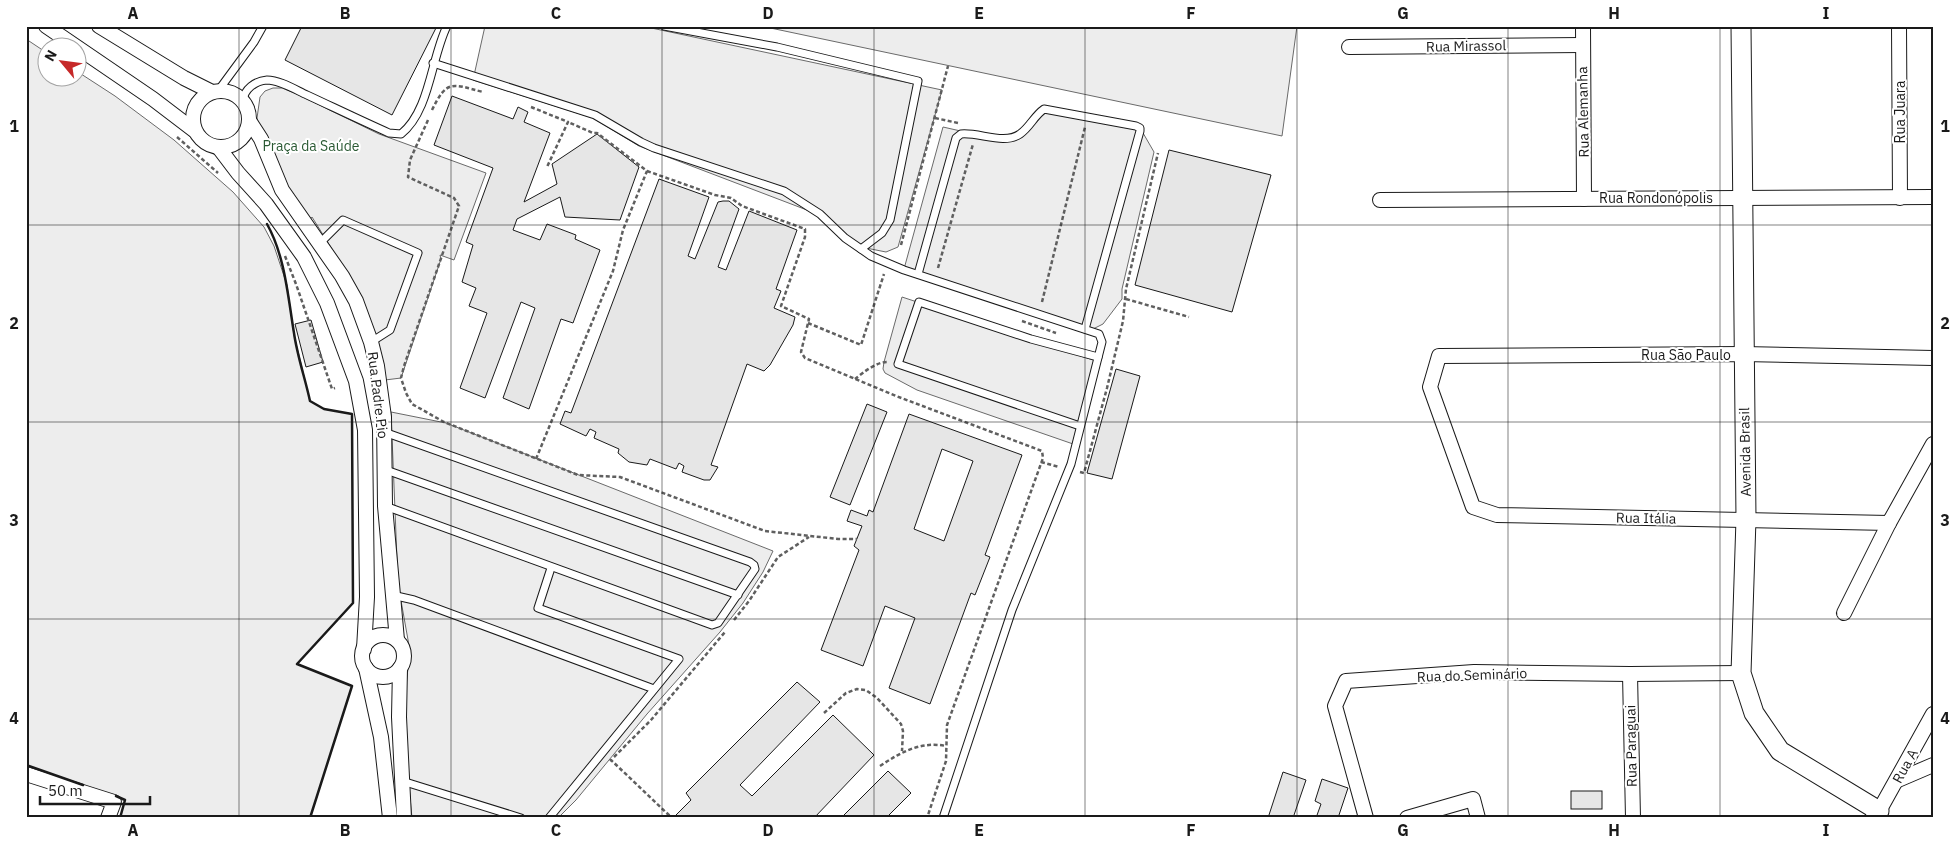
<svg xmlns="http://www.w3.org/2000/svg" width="1959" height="844" viewBox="0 0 1959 844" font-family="'IBM Plex Sans',sans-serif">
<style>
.built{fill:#ededed;stroke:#6a6a6a}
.building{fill:#e6e6e6;stroke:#1a1a1a;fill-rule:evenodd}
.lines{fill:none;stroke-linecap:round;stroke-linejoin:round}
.lane-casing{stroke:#1a1a1a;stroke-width:9}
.street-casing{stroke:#1a1a1a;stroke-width:16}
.secondary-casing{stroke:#1a1a1a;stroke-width:21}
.path{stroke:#5f5f5f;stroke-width:2.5;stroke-dasharray:4 2.5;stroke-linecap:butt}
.lane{stroke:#fff;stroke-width:7}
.street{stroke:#fff;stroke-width:14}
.secondary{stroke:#fff;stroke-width:19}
.wall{stroke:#1a1a1a;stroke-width:2.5}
.grid{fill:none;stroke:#1a1a1a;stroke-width:1;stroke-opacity:0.55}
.labels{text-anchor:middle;stroke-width:4;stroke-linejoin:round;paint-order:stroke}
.street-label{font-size:14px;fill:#1a1a1a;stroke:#fff}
.park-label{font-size:14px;fill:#2b5a34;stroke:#fff}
.neatline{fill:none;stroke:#1a1a1a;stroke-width:2}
.grid-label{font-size:16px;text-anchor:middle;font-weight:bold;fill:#1a1a1a}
</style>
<rect width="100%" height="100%" fill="#fff"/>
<g class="built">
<path d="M485,26H642L942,90L898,247L886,252L861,247L820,215L639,146L593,118L473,80Z"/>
<path d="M761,26H1297L1282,136Z"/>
<path d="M26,39L47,53L48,78H78V72L115,96L174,140L233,192L264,227L274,246L287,285L294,335L310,401L324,409L352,414L353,603L297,664L352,686L310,818H120L125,800L26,765Z"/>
<path d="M273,88H282L297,94L379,134L486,173L454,260L440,255L441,259L401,378L385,380L360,294L312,217L308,222L284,185L260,130L257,118L260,97L265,91Z"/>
<path d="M1042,106L1139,126L1154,152L1122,289V299L1103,324L1091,330L904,269L943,127L965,132L1010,137L1017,135Z"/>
<path d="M902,297L1099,362L1076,445L917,390L885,373L883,369L884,362Z"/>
<path d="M391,412L446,423L773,551L763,572L743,603L720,632L647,714L576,800L558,818H412L404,734L405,694L410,651L398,584Z"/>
</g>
<g class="building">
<path d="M302,26H437L392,115L285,60Z"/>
<path d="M452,96L513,119L518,107L528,112L524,122L550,133L524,202L557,184L552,164L597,134L639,167L620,220L565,217L560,197L517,219L513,230L540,240L547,224L576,235L575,239L600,250L573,323L561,319L529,409L503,398L535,308L521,302L485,398L460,388L487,313L469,306L476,288L462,282L473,245L466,242L493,168L434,145Z"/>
<path d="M1169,150L1271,175L1232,312L1135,285Z"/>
<path d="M659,179L709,197L688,256L695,259L718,202L723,201H729L739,209L718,267L726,270L749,211L797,230L776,289L781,291L774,308L795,317L793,325L770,365L764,371L747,364L711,465L718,467L710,480H704L682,472L684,466L679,463L676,469L650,459L647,465L629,462L618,453L619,449L594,438L596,432L590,429L586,436L560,424L565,411L571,413Z"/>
<path d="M311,320L323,362L306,367L295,324Z"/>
<path d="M1116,369L1140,376L1112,479L1087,473Z"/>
<path d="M867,404L887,412L850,505L830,497Z"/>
<path d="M909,414L1022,455L985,555L990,557L975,595L971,593L930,704L889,688L915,618L885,606L863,666L821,650L859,550L854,546L862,526L847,521L851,510L867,516L869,510L873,512ZM942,449L973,461L944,541L914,529Z"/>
<path d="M797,682L820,702L740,785L752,796L833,715L874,755L814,818H673L691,800L686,793Z"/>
<path d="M888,771L911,793L886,818H841Z"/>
<path d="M1283,772L1306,780L1293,818H1268Z"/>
<path d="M1322,779L1348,788L1338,818H1316L1321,804L1315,801Z"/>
<rect x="1571" y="791" width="31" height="18"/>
</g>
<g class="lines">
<g class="lane-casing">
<g id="lane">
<path d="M664,26L777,47L918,81L890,220L882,233L861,249"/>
<path d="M433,63L595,115L641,142L654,148L784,191L820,214L845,238L871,256L904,270L1099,334L1102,342L1071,464L1012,610L943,818"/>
<path d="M218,91L254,42L263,26"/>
<path d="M243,101C244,89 255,81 267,80C280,80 296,90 307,95C335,108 362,121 389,133L401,134C430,111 431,58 447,26"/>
<path d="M319,244L343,220L418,253L390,330L371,342"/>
<path d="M918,274L956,138L961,134C979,132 1004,145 1020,134C1030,127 1034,116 1044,109L1136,126L1140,128V131L1085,329"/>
<path d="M1080,426L898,364L919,302L1031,339L1098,357"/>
<path d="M384,432L750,562L754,565L755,569L718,623L712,625L385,506"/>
<path d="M386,470L738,595"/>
<path d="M392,595L414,600L654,689"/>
<path d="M402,781L521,818"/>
<path d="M549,818L679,659L538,608L551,568"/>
</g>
</g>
<g class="street-casing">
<g id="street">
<path d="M46,26L153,99L195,131"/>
<path d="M99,26L184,78L212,92"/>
<path d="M1583,26L1584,199"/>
<path d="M1899,26L1900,198"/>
<path d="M1349,47L1582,45"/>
<circle cx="221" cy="119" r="28"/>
<path d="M250,122L261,139L282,190L342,276L356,301L371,342L377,366L384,417L385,506L397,640"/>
<path d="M219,148L238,173L266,204L304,257L327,303L356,381L365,430L367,597L364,649"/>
<path d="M1380,200L1933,197"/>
<path d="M1933,358L1743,354L1439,356L1430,387L1473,507L1497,515L1889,523L1933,444"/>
<path d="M1844,613L1889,523"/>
<circle cx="383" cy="656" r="21"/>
<path d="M366,668L381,737L390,818"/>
<path d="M400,668L399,717L404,818"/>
<path d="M1630,674L1633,818"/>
<path d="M26,774L114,802L108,818"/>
<path d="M1898,780L1933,765"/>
<path d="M1879,811L1933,714"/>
<path d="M1366,818L1335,706L1346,681L1474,672L1630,674L1741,673"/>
<path d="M1407,818L1473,799L1478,818"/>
</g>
</g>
<g class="secondary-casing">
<path id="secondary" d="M1741,26L1746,519L1741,673L1754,713L1780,751L1879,811L1875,818"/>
</g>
<g class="path">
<path d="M531,107L568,122L547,167"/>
<path d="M432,110C447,79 452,84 483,92"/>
<path d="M935,118L958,123"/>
<path d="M428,120L410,160L408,177L454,198L459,206L404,366L401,378L406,393L412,404L444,422L578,475L620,477L765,531L838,539H857"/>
<path d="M177,137L218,173"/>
<path d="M647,171L715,195L731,198L742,206L805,229V237L781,306L809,319L801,352L805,358L896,396L1042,451L1043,458L947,725L946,761L927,818"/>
<path d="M901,245L948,66"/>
<path d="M285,256L296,284L332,389L335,388"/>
<path d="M938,268L973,144"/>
<path d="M1126,299L1189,317"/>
<path d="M1042,302L1085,127"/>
<path d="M1022,321L1056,333"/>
<path d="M808,323L861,345L884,274"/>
<path d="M855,379C864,372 877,361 889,362"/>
<path d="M536,459L613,271L623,230L647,171L597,133H593L568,122"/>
<path d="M1041,462L1059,467"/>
<path d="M1080,472L1084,473L1107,388L1123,321L1126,289L1158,153"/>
<path d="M734,620L749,601L778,557L809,537"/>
<path d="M824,713L846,693L857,689L866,690L877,698L901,724L903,731L902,751"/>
<path d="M614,757L651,720L725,632"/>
<path d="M610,761L611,760L672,818"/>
<path d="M880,766C901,752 921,741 946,746"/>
</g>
<use href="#lane" class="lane"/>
<use href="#street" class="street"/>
<use href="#secondary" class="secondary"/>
<g class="wall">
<path d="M48,44L53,48"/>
<path d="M267,224C285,256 288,297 294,333C297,355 305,378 310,401L324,409L352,414L353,603L297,664L352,686L310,818"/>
<path d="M26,765L83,785"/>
<path d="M116,796L125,800L120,818"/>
</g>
</g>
<path class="grid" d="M239,26V818M451,26V818M662,26V818M874,26V818M1085,26V818M1297,26V818M1508,26V818M1720,26V818M26,225H1933M26,422H1933M26,619H1933"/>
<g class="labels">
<g class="street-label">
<text transform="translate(1466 46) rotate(-1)" y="5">Rua Mirassol</text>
<text transform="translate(1583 112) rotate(-91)" y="5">Rua Alemanha</text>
<text transform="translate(1900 112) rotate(-90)" y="5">Rua Juara</text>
<text x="1656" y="203">Rua Rondonópolis</text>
<text x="1686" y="360">Rua São Paulo</text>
<text transform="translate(378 395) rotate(83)" y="5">Rua Padre Pio</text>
<text transform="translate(1745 452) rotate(-91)" y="5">Avenida Brasil</text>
<text transform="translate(1646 518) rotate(1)" y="5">Rua Itália</text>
<text transform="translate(1472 675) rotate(-2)" y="5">Rua do Seminário</text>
<text transform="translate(1631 746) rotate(-91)" y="5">Rua Paraguai</text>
<text transform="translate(1905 766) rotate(-61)" y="5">Rua A</text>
</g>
<g class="park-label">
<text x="311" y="151">Praça da Saúde</text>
</g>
</g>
<rect width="1959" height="844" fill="none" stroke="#ffffff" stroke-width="55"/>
<g transform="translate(62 62) rotate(299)"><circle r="24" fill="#ffffff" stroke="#a3a3a3"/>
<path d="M0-4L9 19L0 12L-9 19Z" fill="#c62828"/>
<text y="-8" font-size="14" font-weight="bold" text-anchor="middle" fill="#1a1a1a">N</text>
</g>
<path d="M40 796v8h110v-8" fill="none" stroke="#1a1a1a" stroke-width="2.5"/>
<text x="48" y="796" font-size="15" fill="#1a1a1a" stroke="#ffffff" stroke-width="4" paint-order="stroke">50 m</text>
<rect x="28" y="28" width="1904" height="788" class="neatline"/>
<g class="grid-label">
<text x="133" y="19">A</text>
<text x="345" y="19">B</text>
<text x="556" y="19">C</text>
<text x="768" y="19">D</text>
<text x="979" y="19">E</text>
<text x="1191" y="19">F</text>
<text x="1403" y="19">G</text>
<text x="1614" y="19">H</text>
<text x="1826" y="19">I</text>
<text x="14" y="132">1</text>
<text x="1945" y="132">1</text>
<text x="14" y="329">2</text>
<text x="1945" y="329">2</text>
<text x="14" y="526">3</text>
<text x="1945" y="526">3</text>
<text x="14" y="724">4</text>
<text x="1945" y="724">4</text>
<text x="133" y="836">A</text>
<text x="345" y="836">B</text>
<text x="556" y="836">C</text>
<text x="768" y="836">D</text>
<text x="979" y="836">E</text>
<text x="1191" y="836">F</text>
<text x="1403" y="836">G</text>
<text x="1614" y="836">H</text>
<text x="1826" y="836">I</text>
</g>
</svg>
